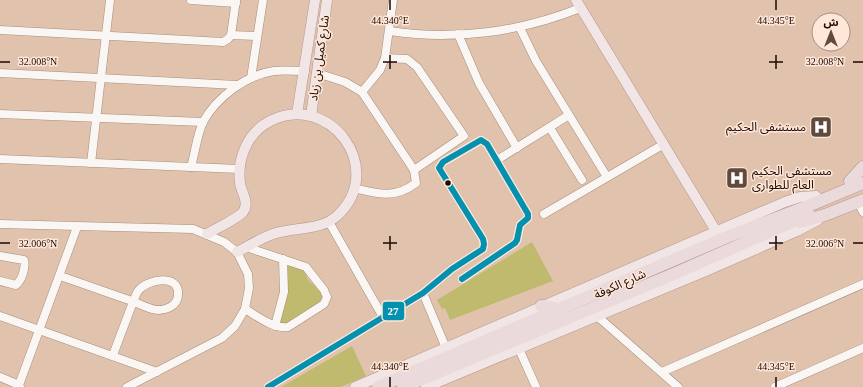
<svg xmlns="http://www.w3.org/2000/svg" width="863" height="387" viewBox="0 0 863 387" font-family="'Times New Roman','Noto Sans Arabic',serif">
<style>
.green{fill:#c0ba6f}
.lines{fill:none;stroke-linecap:round;stroke-linejoin:round}
.minor-casing{stroke:#a58e7e;stroke-width:9}
.major-casing{stroke:#b49893;stroke-width:11}
.highway-casing{stroke:#b49893;stroke-width:13}
.minor{stroke:#faf6f3;stroke-width:8}
.major{stroke:#f1e5e5;stroke-width:10}
.highway{stroke:#ebdadc;stroke-width:12}
.bus-1-casing{stroke:#fee7d8;stroke-width:9}
.bus-1{stroke:#0491af;stroke-width:6}
.ticks{fill:none;stroke:#1c0900;stroke-width:1.5}
.bus-dot{fill:#1c0900;stroke:#fee7d8;stroke-width:1.5}
.labels{text-anchor:middle;stroke-width:3;stroke-linejoin:round;paint-order:stroke}
.street-label{font-size:12px;fill:#1c0900;stroke:#fee7d8}
.poi-label{font-size:12px;fill:#1c0900;stroke:#fee7d8;text-anchor:end}
.ticks-label{font-size:10px;text-anchor:middle;fill:#1c0900;stroke:#fee7d8;stroke-width:3;stroke-linejoin:round;paint-order:stroke}
.line-badge{stroke:#fee7d8;stroke-width:1.5}
.badge-label{font-size:11px;text-anchor:middle;font-weight:bold;fill:#fff}
</style>
<rect width="100%" height="100%" fill="#e0c2ad"/>
<g class="green">
<path d="M532,242L553,281L450,320L445,308L442,309L437,300Z"/>
<path d="M289,266L304,270L308,280L321,292L322,298L319,303L287,325L279,322L286,267Z"/>
<path d="M352,346L366,376L341,387H281Z"/>
</g>
<g class="lines">
<g class="minor-casing">
<g id="minor">
<path d="M191,0L236,3"/>
<path d="M520,28L536,61L607,177"/>
<path d="M0,30L223,42L228,39L231,35L236,0"/>
<path d="M390,31C453,41 521,32 580,8"/>
<path d="M458,34L479,83L517,148"/>
<path d="M231,35L257,36"/>
<path d="M385,58L407,59L417,67L464,136L414,170"/>
<path d="M0,73L237,85"/>
<path d="M317,73L345,82L362,92L414,170L416,183C395,199 378,194 354,188"/>
<path d="M251,78L263,0"/>
<path d="M362,92L380,70L385,58L393,0"/>
<path d="M0,114L203,122"/>
<path d="M550,128L582,180"/>
<path d="M0,159L239,169"/>
<path d="M497,160L569,115"/>
<path d="M91,163L110,0"/>
<path d="M191,167C195,153 197,135 203,122C217,97 246,75 274,71C284,70 295,71 305,71"/>
<path d="M858,202L863,212"/>
<path d="M544,214L664,144"/>
<path d="M329,222L383,317"/>
<path d="M0,224L193,229L224,242L237,252L248,274L249,288L245,309L235,326L222,338L127,387"/>
<path d="M0,256L24,260C26,267 22,280 16,285L0,281"/>
<path d="M60,276C84,284 108,293 132,301C140,304 150,310 158,310C167,310 178,305 178,295C180,273 147,279 138,291C136,294 135,298 133,302L113,355"/>
<path d="M423,293L446,348"/>
<path d="M245,309C257,316 273,329 288,327L324,304L327,297L324,290L306,267L246,247"/>
<path d="M0,316L157,372"/>
<path d="M597,316L678,387"/>
<path d="M275,326L284,292L283,259"/>
<path d="M519,349L536,387"/>
<path d="M662,372L863,284"/>
<path d="M0,377L19,385"/>
<path d="M20,387L19,385L77,227"/>
<path d="M268,387L423,293L452,269L483,249L484,244L483,239L439,168L443,162L481,140L487,144L528,214V218L520,225L517,240L515,243L462,279"/>
<path d="M775,387L863,348"/>
</g>
</g>
<g class="major-casing">
<g id="major">
<path d="M576,0L716,231"/>
<path d="M297,114L315,0"/>
<path d="M311,116L327,0"/>
<path d="M207,234C215,229 237,219 243,212C250,202 241,192 240,183C237,159 247,133 270,121C329,91 387,168 338,215C320,232 295,226 273,234C261,238 249,246 237,252"/>
<path d="M355,387L785,202L800,197L816,196"/>
<path d="M426,387L706,271L797,231L818,220"/>
</g>
</g>
<g class="highway-casing">
<g id="highway">
<path d="M850,181L863,167"/>
<path d="M800,222L825,215L863,200"/>
<path d="M541,306L560,309"/>
<path d="M378,387L727,237L808,206L863,183"/>
<path d="M403,387L676,273L785,225L808,213"/>
</g>
</g>
<use href="#minor" class="minor"/>
<use href="#major" class="major"/>
<use href="#highway" class="highway"/>
<g class="bus-1-casing">
<path id="bus-1" d="M268,387L423,293L452,269L483,249L484,244L483,239L439,168L443,162L481,140L487,144L528,214V218L520,225L517,240L515,243L462,279"/>
</g>
<use href="#bus-1" class="bus-1"/>
</g>
<path class="ticks" d="M390,0V10M776,0V10M390,55V69M776,55V69M0,62H10M383,62H397M769,62H783M853,62H863M390,236V250M776,236V250M0,243H10M383,243H397M769,243H783M853,243H863M390,377V387M776,377V387"/>
<defs>
<g id="hospital-square" transform="scale(1.15)"><rect x="-9" y="-9" width="18" height="18" rx="4" fill="#614a3d" stroke="#fee7d8"/><path d="M-5-5h3v3.5h4V-5h3V5h-3V1.5h-4V5h-3Z" fill="#fff"/></g>
</defs>
<g fill-rule="evenodd">
<use href="#hospital-square" x="821" y="127"/>
<use href="#hospital-square" x="737" y="178"/>
</g>
<circle class="bus-dot" cx="448" cy="183" r="3.5"/>
<g class="labels">
<g class="street-label">
<text transform="translate(319 58) rotate(-82)" y="4">شارع كميل بن زياد</text>
<text transform="translate(620 284) rotate(-24)" y="4">شارع الكوفة</text>
</g>
<g class="poi-label">
<text x="806" y="131">مستشفى الحكيم</text>
<text x="752" y="175" text-anchor="start">مستشفى الحكيم<tspan x="752" dy="14">العام للطوارى</tspan></text>
</g>
</g>
<g class="ticks-label">
<text x="390" y="24">44.340°E</text>
<text x="776" y="24">44.345°E</text>
<text x="38" y="65">32.008°N</text>
<text x="825" y="65">32.008°N</text>
<text x="38" y="247">32.006°N</text>
<text x="825" y="247">32.006°N</text>
<text x="390" y="370">44.340°E</text>
<text x="776" y="370">44.345°E</text>
</g>
<rect class="line-badge" x="382" y="301" width="23" height="20" rx="4" fill="#0491af"/>
<g class="badge-label">
<text x="393" y="315">27</text>
</g>
<g transform="translate(831 32)"><circle r="19" fill="#fee7d8" stroke="#a48e82"/>
<path d="M0-3L7 15L0 10L-7 15Z" fill="#614a3d"/>
<text y="-6" font-size="11" font-weight="bold" text-anchor="middle" fill="#1c0900">ش</text>
</g>
</svg>
